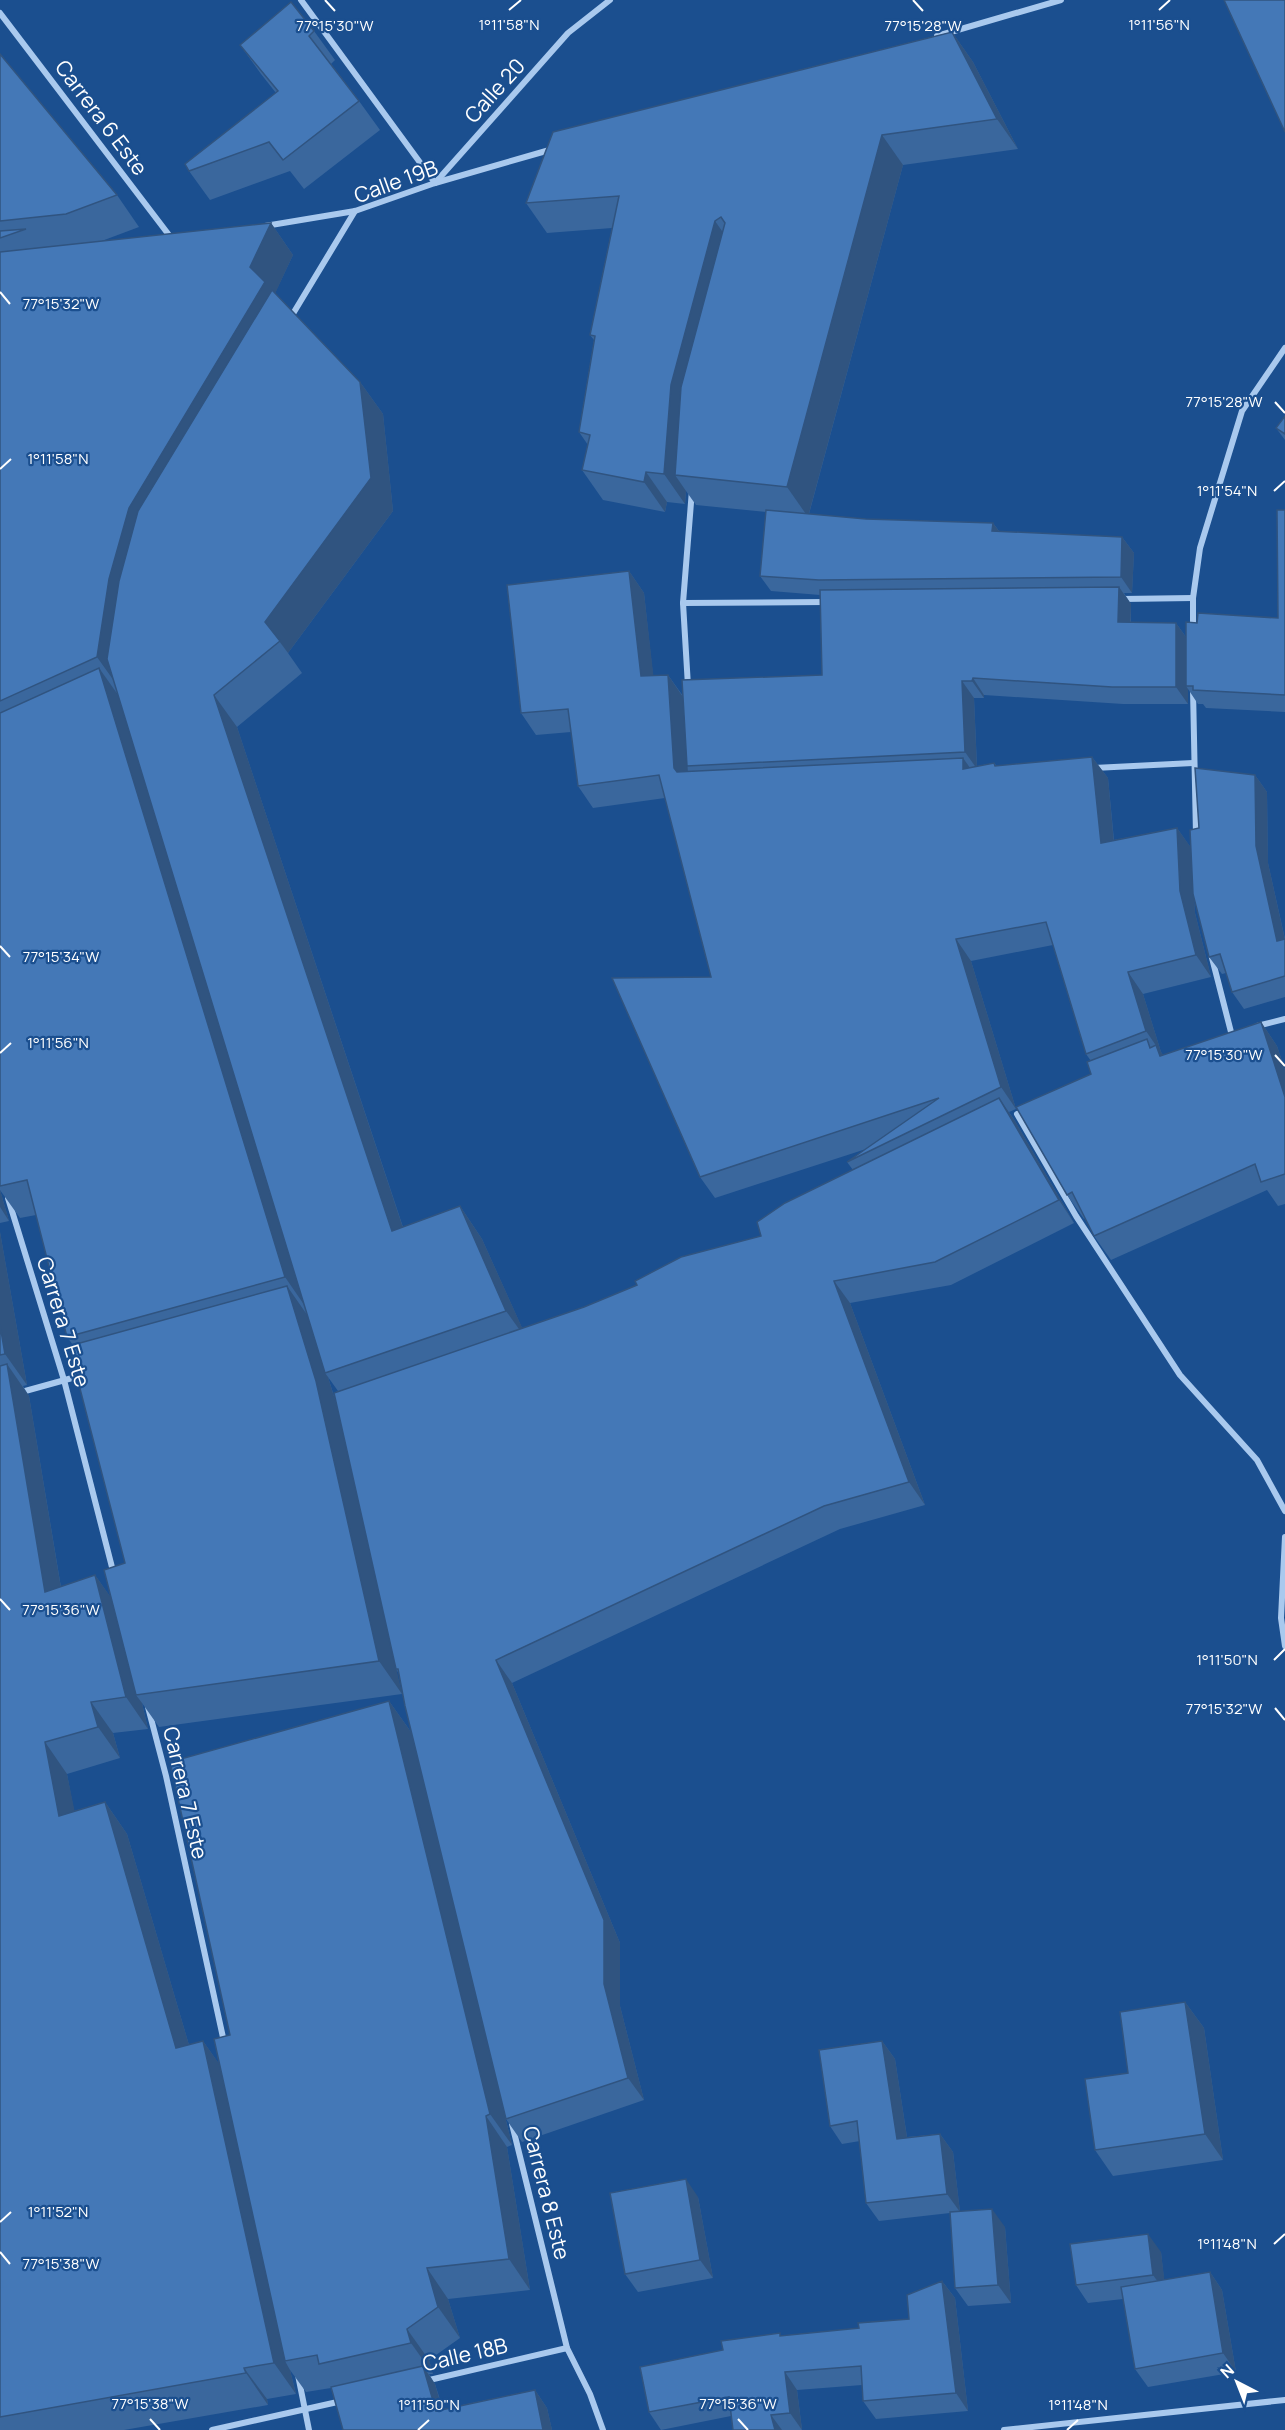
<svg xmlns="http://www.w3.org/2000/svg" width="1285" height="2430" viewBox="0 0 1285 2430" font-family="Manrope,sans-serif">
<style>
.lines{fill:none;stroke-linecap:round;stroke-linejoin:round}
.street{stroke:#a9c9ee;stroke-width:6}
.wall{fill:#3a679d;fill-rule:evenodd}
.shaded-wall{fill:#305480}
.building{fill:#4478b7;stroke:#305480;stroke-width:1.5}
.ticks{fill:none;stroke:#fff;stroke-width:2}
.labels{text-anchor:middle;stroke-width:4.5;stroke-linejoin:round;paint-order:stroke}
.street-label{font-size:21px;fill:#fff;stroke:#1b4f8f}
.ticks-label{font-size:15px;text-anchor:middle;fill:#fff;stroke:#1b4f8f;stroke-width:4.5;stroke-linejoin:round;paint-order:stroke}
</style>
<rect width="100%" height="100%" fill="#1b4f8f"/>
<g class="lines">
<g class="street">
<path d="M301,0L435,183L568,33L610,0"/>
<path d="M0,13L172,239"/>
<path d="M937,36L1061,0"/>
<path d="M265,226L355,211L435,183L553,149"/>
<path d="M291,317L355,211"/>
<path d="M1122,599L1193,598"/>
<path d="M683,603L827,602"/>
<path d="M1193,631V598L1200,548L1242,411L1285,348"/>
<path d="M688,686L683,603L692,490"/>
<path d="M1193,689L1196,835"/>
<path d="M1094,768L1193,763"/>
<path d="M1211,954L1231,1032"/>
<path d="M1257,1026L1285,1019"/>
<path d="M1017,1114L1076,1216L1180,1375L1257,1460L1285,1511"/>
<path d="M8,1198L64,1380L114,1575"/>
<path d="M18,1393L83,1375"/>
<path d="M1285,1537L1281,1618L1285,1646"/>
<path d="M148,1707L166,1776L224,2042"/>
<path d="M512,2124L567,2348"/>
<path d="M298,2375L309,2430"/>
<path d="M425,2381L567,2348L590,2394L603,2430"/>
<path d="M212,2430L342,2401"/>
<path d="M1004,2430L1285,2400"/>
</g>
</g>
<g class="wall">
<path d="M314,31L335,60L331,64L359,101L380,130L304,189L290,171L210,200L189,171L276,93L261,74L240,45Z"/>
<path d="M952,32L973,62L1018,149L903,165L809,514L866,519L993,523L999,531L1122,537L1134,553L1132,593H1124L1131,604V622L1176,623L1186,637V622L1197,623L1198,613L1278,618L1277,510H1285V712L1206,708L1203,704H1198L1188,689V704H1123L984,695V698H974L977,766L994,763L997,766L1092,757L1108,778L1114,840L1177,828L1191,848L1190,830L1199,828L1195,768L1255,775L1267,792L1268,863L1285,939V997L1244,1009L1232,992L1226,973L1222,974L1209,957L1194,898L1195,913L1211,977L1143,994L1161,1052L1163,1055L1261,1022L1277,1046L1285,1070V1204L1278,1206L1267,1190L1111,1260L1094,1236L1085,1218L1084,1219L1067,1195L1016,1107L1091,1074L1087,1062L1091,1061L1086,1054L1053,945L971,961L1016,1109L1009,1112L1015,1121L1074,1223L951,1285L850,1303L925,1505L840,1529L512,1683L620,1943V2006L644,2100L522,2142L506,2119L405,1706L399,1673L396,1670L402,1694L159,1727L142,1703L148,1729L113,1733L120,1758L67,1774L74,1811L105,1802L127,1834L189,2045L203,2041L219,2064L214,2039L230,2035L170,1762L389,1701L411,1732L512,2145L507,2147L530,2290L448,2299L460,2338L429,2360L433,2374H429L435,2384L443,2409L535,2390L547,2408L552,2430H343L331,2388L306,2392L290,2370L296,2394L267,2399L268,2405L124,2430H0V1232L27,1385L23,1386L29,1396L61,1587L95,1575L111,1598L104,1570L125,1563L69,1346L73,1345L67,1337L36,1215L20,1218L0,1190L9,1221L0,1223V54L117,195L139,227L99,242L271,223L293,255L275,293L360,382L383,414L393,511L288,653L302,673L237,727L403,1227L460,1206L482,1239L522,1328L584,1307L637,1285L635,1281L681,1257L761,1236L757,1222L785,1203L853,1170L847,1162L866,1149L715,1198L700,1177L612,978L711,977L665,798L593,808L578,786L571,732L536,735L521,713L507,585L629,571L644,593L653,676L668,675L683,696L682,680L822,675L820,595L771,591L760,576L766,512L696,505L686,491L685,504L667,502L665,512L603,500L582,470L588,445L579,432L594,340L590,335L612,228L547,233L526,203L553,132ZM328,1377L338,1391L334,1393L339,1412Z"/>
<path d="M1285,416V440L1276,428Z"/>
<path d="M1185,2002L1204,2028L1223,2160L1113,2176L1095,2150L1128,2073Z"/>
<path d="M882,2041L895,2059L907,2137L940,2134L953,2152L960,2212L1005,2227L1011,2303L968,2306L955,2288L950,2213L879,2221L866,2203L860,2141L842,2144L830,2126Z"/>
<path d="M698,2197L713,2278L638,2292L625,2274Z"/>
<path d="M1161,2252L1164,2280L1210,2272L1222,2290L1236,2372L1148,2387L1135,2369L1123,2299L1088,2303L1076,2285Z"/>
<path d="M942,2281L955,2298L968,2411L876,2419L863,2401L862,2385L797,2390L802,2430H733L731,2416L661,2430L649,2412L723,2350L782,2336L859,2328L909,2319Z"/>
</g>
<g class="shaded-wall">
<path d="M952,32L973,62L1018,149L997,119Z"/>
<path d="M882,135L903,165L808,517L787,487Z"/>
<path d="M715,221L736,251L675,475L686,491L685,504L664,474L671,385Z"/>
<path d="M271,223L293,255L274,296L119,688L97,657L109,579L129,508L250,267Z"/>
<path d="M360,382L383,414L393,511L288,653L265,622Z"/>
<path d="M646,472L667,502L665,512L644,482Z"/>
<path d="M993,523L1004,538L992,531Z"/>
<path d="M1122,537L1134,553L1132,593L1121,577Z"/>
<path d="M629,571L644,593L656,698L641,676Z"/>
<path d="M1119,587L1131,604L1130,639L1118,622Z"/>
<path d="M1176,623L1188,640L1186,686L1188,689V704L1176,687Z"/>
<path d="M99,668L121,699L307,1309L285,1277Z"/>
<path d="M668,675L683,697L689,789L674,768Z"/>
<path d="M973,678L984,695V698L972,681Z"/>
<path d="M962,681L974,698L977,769L965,752Z"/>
<path d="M214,695L237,727L415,1264L392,1231Z"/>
<path d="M1092,757L1108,778L1116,865L1101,843Z"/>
<path d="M963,758L978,779L963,769Z"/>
<path d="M1255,775L1267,792L1268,863L1285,940L1277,941L1256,846Z"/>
<path d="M1177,828L1192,849L1195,913L1211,977L1196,955L1180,891Z"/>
<path d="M956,939L971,961L1016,1109L1001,1087Z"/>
<path d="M1128,972L1143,994L1161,1052L1173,1069L1160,1056L1157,1047L1146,1031Z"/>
<path d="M1261,1022L1277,1046L1285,1070V1097Z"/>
<path d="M999,1098L1015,1121L1074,1223L1059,1200Z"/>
<path d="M0,1190L9,1221L0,1207Z"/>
<path d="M460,1206L482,1239L529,1343L506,1311Z"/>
<path d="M0,1232L27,1385L5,1354L0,1325Z"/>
<path d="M834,1281L850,1303L925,1505L909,1482Z"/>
<path d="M287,1286L310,1319L325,1373L328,1377L339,1413L402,1694L379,1661Z"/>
<path d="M7,1364L29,1396L67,1624L45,1592Z"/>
<path d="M95,1575L117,1606L136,1695L142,1703L148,1729L126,1697Z"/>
<path d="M496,1660L512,1683L620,1943V2006L644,2100L628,2078Z"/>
<path d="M389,1701L411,1732L512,2145L490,2114Z"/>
<path d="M91,1702L113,1733L120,1758L98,1727Z"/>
<path d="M45,1742L67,1774L82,1847L59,1816Z"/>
<path d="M105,1802L127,1834L199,2079L176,2048Z"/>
<path d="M1185,2002L1204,2028L1223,2160L1205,2134Z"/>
<path d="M203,2041L225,2072L285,2361L290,2370L296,2394L274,2363Z"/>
<path d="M882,2041L895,2059L910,2157L897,2139Z"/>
<path d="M486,2116L507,2147L530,2290L509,2259Z"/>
<path d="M940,2134L953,2152L960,2212L947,2194Z"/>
<path d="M686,2179L698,2197L713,2278L700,2260Z"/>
<path d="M992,2209L1005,2227L1011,2303L998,2285Z"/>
<path d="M1148,2234L1161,2252L1166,2293L1153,2275Z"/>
<path d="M427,2268L448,2299L460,2338L438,2307Z"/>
<path d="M1210,2272L1222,2290L1236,2372L1223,2353Z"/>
<path d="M942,2281L955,2298L968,2411L956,2393Z"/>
<path d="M407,2329L429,2360L433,2374L411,2343Z"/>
<path d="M423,2366L435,2384L448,2429L436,2411Z"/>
<path d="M244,2368L267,2399L268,2405L246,2373Z"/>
<path d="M785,2372L797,2390L802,2430L790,2413Z"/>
<path d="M535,2390L547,2408L552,2430H543Z"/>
<path d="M771,2415L782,2430H775Z"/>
</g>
<g class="building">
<path d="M1224,0H1285V132Z"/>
<path d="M291,2L314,31L309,36L359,101L283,160L269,142L189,171L185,164L278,91L240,45Z"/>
<path d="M952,32L997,119L882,135L787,487L675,475L681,387L725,223L721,217L715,221L671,385L664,474L646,472L644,482L582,470L590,435L579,432L595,336L590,335L619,196L526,203L553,132Z"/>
<path d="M0,54L117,195L66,214L0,221Z"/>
<path d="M271,223L250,267L265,282L129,508L109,579L97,657L0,701V252Z"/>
<path d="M26,229L0,238V231Z"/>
<path d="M272,290L360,382L371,478L265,622L280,641L214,695L392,1231L460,1206L506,1311L325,1373L107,659L119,581L138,511Z"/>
<path d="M1285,416V434L1276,428Z"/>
<path d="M766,510L866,519L993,523L992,531L1122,537L1121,577L819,580L760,576Z"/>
<path d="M1277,510H1285V695L1193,690V686H1186V622L1197,623L1198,613L1278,618Z"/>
<path d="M629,571L641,676L668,675L674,768L677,772L963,758V769L994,763L995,766L1092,757L1101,843L1177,828L1180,891L1196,955L1128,972L1146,1031L1086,1054L1046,922L956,939L1001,1087L847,1162L939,1098L700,1177L612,978L711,977L659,775L578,786L568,709L521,713L507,585Z"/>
<path d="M1119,587L1118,622L1176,623V687H1112L973,678L972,681H962L965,752L687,766L682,680L822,675L820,590Z"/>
<path d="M99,668L285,1277L67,1337L27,1180L0,1186V713Z"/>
<path d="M1195,768L1255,775L1256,846L1277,941L1285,939V976L1232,992L1220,954L1209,957L1193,894L1190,830L1199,828Z"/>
<path d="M1261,1022L1285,1097V1174L1261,1182L1255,1164L1094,1236L1072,1192L1067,1195L1016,1107L1091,1074L1087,1062L1147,1039L1150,1048L1156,1045L1160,1056Z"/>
<path d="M999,1098L1059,1200L935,1262L834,1281L909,1482L824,1506L496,1660L604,1920V1984L628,2078L506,2119L405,1706L398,1669H396L334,1393L584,1307L637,1285L635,1281L681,1257L761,1236L757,1222L785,1203Z"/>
<path d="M287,1286L316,1381L379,1661L136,1695L104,1570L125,1563L69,1346Z"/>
<path d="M0,1325L5,1354L0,1355Z"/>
<path d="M7,1364L45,1592L95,1575L126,1697L91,1702L98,1727L45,1742L59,1816L105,1802L176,2048L203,2041L274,2363L244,2368L246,2373L0,2417V1366Z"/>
<path d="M389,1701L490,2114L486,2116L509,2259L427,2268L438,2307L407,2329L411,2343L319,2364L317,2355L285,2361L214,2039L230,2035L170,1762Z"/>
<path d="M1185,2002L1205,2134L1095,2150L1085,2079L1128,2073L1120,2012Z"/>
<path d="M882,2041L897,2139L940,2134L947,2194L866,2203L857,2121L830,2126L819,2050Z"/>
<path d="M686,2179L700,2260L625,2274L610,2193Z"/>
<path d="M992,2209L998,2285L955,2288L950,2212Z"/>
<path d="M1148,2234L1153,2275L1076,2285L1070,2244Z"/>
<path d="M1210,2272L1223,2353L1135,2369L1121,2287Z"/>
<path d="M942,2281L956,2393L863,2401L861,2366L785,2372L790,2413L771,2415L775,2430H733L729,2397L649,2412L640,2367L723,2350L721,2341L780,2333V2336L859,2328L858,2323L909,2319L907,2295Z"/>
<path d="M423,2366L436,2411L535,2390L543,2430H343L331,2387Z"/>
</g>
<path class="ticks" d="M325,0L335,11M913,0L923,11M509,10L521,0M1159,10L1170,0M0,292L10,304M1275,402L1285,413M0,469L11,459M1274,491L1285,481M0,946L10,957M0,1053L11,1043M1275,1055L1285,1066M0,1599L10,1610M1274,1660L1285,1649M1275,1708L1285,1720M0,2222L11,2212M1274,2244L1285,2234M0,2252L10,2264M150,2419L160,2430M738,2419L748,2430M418,2430L429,2420M1067,2430L1078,2420"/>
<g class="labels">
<g class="street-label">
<text transform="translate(495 91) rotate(-48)" y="7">Calle 20</text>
<text transform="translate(101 118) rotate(53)" y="7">Carrera 6 Este</text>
<text transform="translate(396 182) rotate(-20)" y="7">Calle 19B</text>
<text transform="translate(63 1322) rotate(73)" y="7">Carrera 7 Este</text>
<text transform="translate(185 1793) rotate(77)" y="7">Carrera 7 Este</text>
<text transform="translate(546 2193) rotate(76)" y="7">Carrera 8 Este</text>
<text transform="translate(465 2355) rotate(-13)" y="7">Calle 18B</text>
</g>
</g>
<g class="ticks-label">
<text x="509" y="30">1°11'58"N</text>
<text x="1159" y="30">1°11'56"N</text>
<text x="923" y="31">77°15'28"W</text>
<text x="335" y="31">77°15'30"W</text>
<text x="61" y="309">77°15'32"W</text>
<text x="1224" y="407">77°15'28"W</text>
<text x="58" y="464">1°11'58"N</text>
<text x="1227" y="496">1°11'54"N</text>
<text x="61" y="962">77°15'34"W</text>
<text x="58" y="1048">1°11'56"N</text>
<text x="1224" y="1060">77°15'30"W</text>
<text x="61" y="1615">77°15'36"W</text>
<text x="1227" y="1665">1°11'50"N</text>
<text x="1224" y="1714">77°15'32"W</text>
<text x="58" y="2217">1°11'52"N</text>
<text x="1227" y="2249">1°11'48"N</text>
<text x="61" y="2269">77°15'38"W</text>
<text x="150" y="2409">77°15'38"W</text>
<text x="738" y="2409">77°15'36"W</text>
<text x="429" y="2410">1°11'50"N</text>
<text x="1078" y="2410">1°11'48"N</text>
</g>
<g transform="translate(1237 2382) rotate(318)" stroke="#1b4f8f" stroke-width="4.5" paint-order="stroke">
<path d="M0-4.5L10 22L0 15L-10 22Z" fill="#ffffff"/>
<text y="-9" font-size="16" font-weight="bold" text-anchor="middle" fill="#ffffff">N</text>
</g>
</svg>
